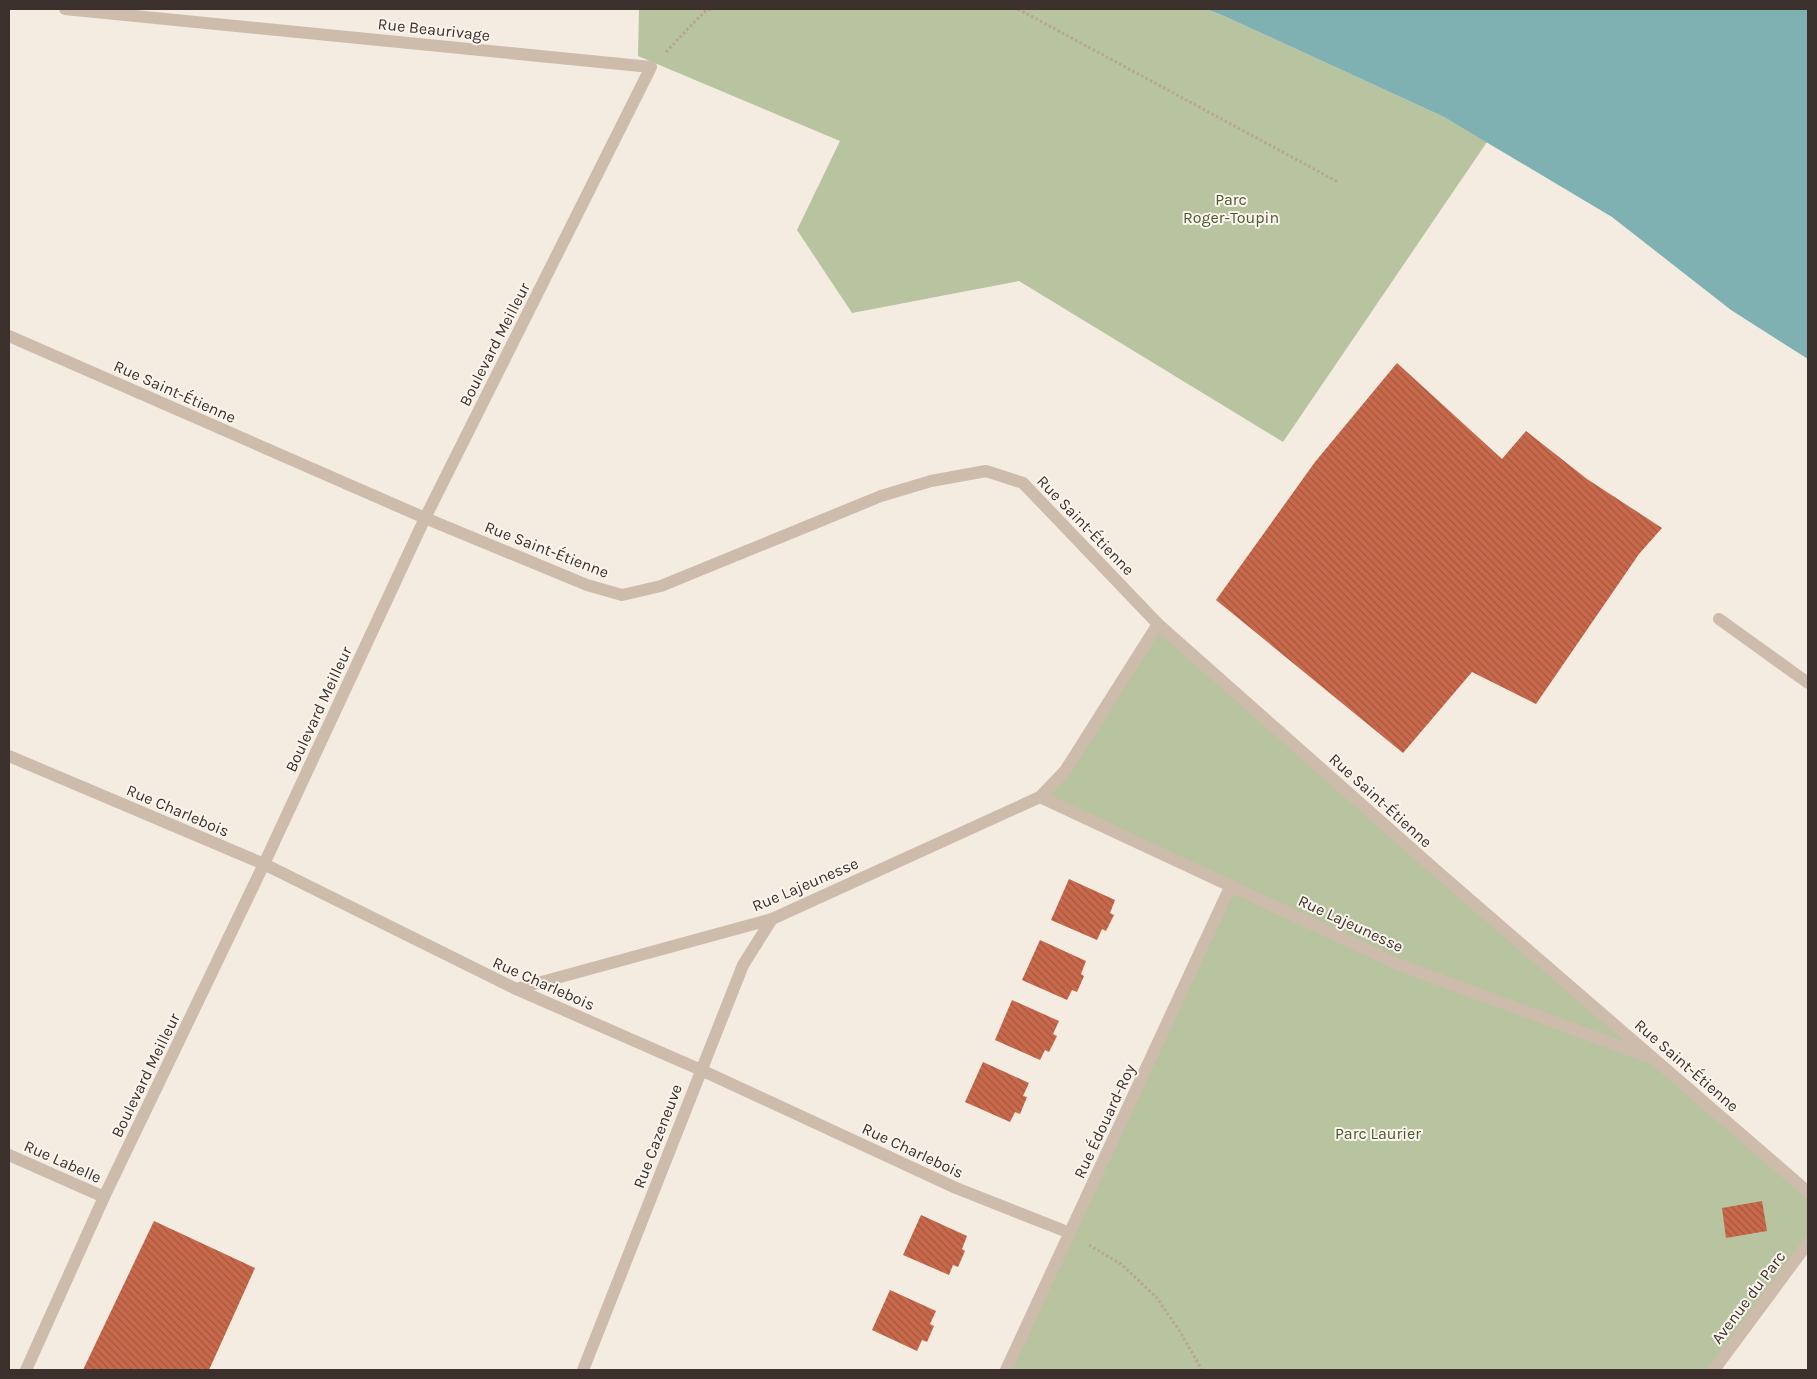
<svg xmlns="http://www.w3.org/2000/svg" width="1817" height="1379" viewBox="0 0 1817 1379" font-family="Karla,sans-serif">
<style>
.park{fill:#b8c4a0}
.water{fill:#7fb0b2}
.building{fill:url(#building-back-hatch)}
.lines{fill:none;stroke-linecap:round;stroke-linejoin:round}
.path{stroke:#b9a596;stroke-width:3;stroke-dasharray:2.5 2.5;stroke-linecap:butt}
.street{stroke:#cdbbac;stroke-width:12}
.labels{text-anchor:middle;stroke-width:4;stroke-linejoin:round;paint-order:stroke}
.street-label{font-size:16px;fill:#3b302b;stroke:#fbf5ee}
.park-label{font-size:16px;fill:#4a5a2e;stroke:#fbf5ee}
</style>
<defs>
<pattern id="building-back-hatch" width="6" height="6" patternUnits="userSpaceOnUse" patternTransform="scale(1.25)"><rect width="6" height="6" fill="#c8694b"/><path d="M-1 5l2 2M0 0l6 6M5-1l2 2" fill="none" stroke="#a4573f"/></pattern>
</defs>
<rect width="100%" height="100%" fill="#f4ebe1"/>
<g class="park">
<path d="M639,9H1206L1224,16L1444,117L1487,142L1283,442L1019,281L852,313L797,230L840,141L638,56Z"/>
<path d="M1158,624L1808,1192V1243L1714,1370H1006L1231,885L1040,797Z"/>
</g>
<path class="water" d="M1206,9H1808V359L1731,310L1612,217L1444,117L1224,16Z"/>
<g class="building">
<path d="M1397,363L1502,459L1526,431L1587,479L1662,528L1639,554L1536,704L1472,672L1403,753L1216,600L1315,462Z"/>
<path d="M1069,879L1115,900L1110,913L1114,915L1106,931L1102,929L1097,940L1051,920Z"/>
<path d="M1040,940L1086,961L1081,974L1084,976L1077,992L1072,990L1067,1000L1022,980Z"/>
<path d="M1012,1000L1059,1021L1053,1034L1057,1036L1049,1052L1045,1050L1040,1060L995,1040Z"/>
<path d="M983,1062L1029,1083L1023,1096L1027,1097L1020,1114L1015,1112L1010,1122L965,1102Z"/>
<path d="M1762,1201L1767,1231L1726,1238L1722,1208Z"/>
<path d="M921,1215L967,1236L962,1249L965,1251L958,1267L953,1265L949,1275L903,1255Z"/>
<path d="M154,1221L255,1268L209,1370H83Z"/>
<path d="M890,1290L936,1311L930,1324L934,1326L927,1342L922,1340L917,1351L872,1330Z"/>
</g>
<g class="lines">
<g class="path">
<path d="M1018,9L1338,182"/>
<path d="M666,52L704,12L711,9"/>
<path d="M1089,1245L1121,1264L1157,1298L1179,1330L1202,1370"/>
</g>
<g class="street">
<path d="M9,336L425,518L587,585L622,595L661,586L881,496L931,481L986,471L1023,483L1158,624L1438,872L1808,1192"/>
<path d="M1719,619L1808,683"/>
<path d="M9,756L264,864L516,989L701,1070L956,1188L1070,1233"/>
<path d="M1040,797L1400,965L1646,1056"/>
<path d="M516,989L772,919L1040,797L1065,771L1158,624"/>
<path d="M9,1155L104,1197"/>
<path d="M26,1370L104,1197L264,864L425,518L651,67L65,9"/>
<path d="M583,1370L743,965L772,919"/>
<path d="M1006,1370L1231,885"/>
<path d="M1714,1370L1808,1243"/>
</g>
</g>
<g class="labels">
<g class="street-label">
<text transform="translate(434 29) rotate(6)" y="6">Rue Beaurivage</text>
<text transform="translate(494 344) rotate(-63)" y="6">Boulevard Meilleur</text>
<text transform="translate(175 391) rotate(24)" y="6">Rue Saint-Étienne</text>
<text transform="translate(1086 525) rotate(46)" y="6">Rue Saint-Étienne</text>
<text transform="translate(547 549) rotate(21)" y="6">Rue Saint-Étienne</text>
<text transform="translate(318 709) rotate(-65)" y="6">Boulevard Meilleur</text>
<text transform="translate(1381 800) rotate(42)" y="6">Rue Saint-Étienne</text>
<text transform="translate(178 810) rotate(23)" y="6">Rue Charlebois</text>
<text transform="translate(805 884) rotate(-23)" y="6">Rue Lajeunesse</text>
<text transform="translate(1351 923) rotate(25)" y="6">Rue Lajeunesse</text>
<text transform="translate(544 983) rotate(24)" y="6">Rue Charlebois</text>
<text transform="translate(1687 1065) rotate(41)" y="6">Rue Saint-Étienne</text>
<text transform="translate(145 1075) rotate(-64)" y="6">Boulevard Meilleur</text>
<text transform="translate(1104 1121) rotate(-65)" y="6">Rue Édouard-Roy</text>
<text transform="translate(657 1136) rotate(-69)" y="6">Rue Cazeneuve</text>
<text transform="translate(913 1150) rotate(25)" y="6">Rue Charlebois</text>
<text transform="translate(63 1161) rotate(24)" y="6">Rue Labelle</text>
<text transform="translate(1748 1297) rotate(-53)" y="6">Avenue du Parc</text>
</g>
<g class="park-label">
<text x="1231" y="205">Parc<tspan x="1231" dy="18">Roger-Toupin</tspan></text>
<text x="1378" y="1139">Parc Laurier</text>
</g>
</g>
<rect width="1817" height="1379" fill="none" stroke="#3b302b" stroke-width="20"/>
</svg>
